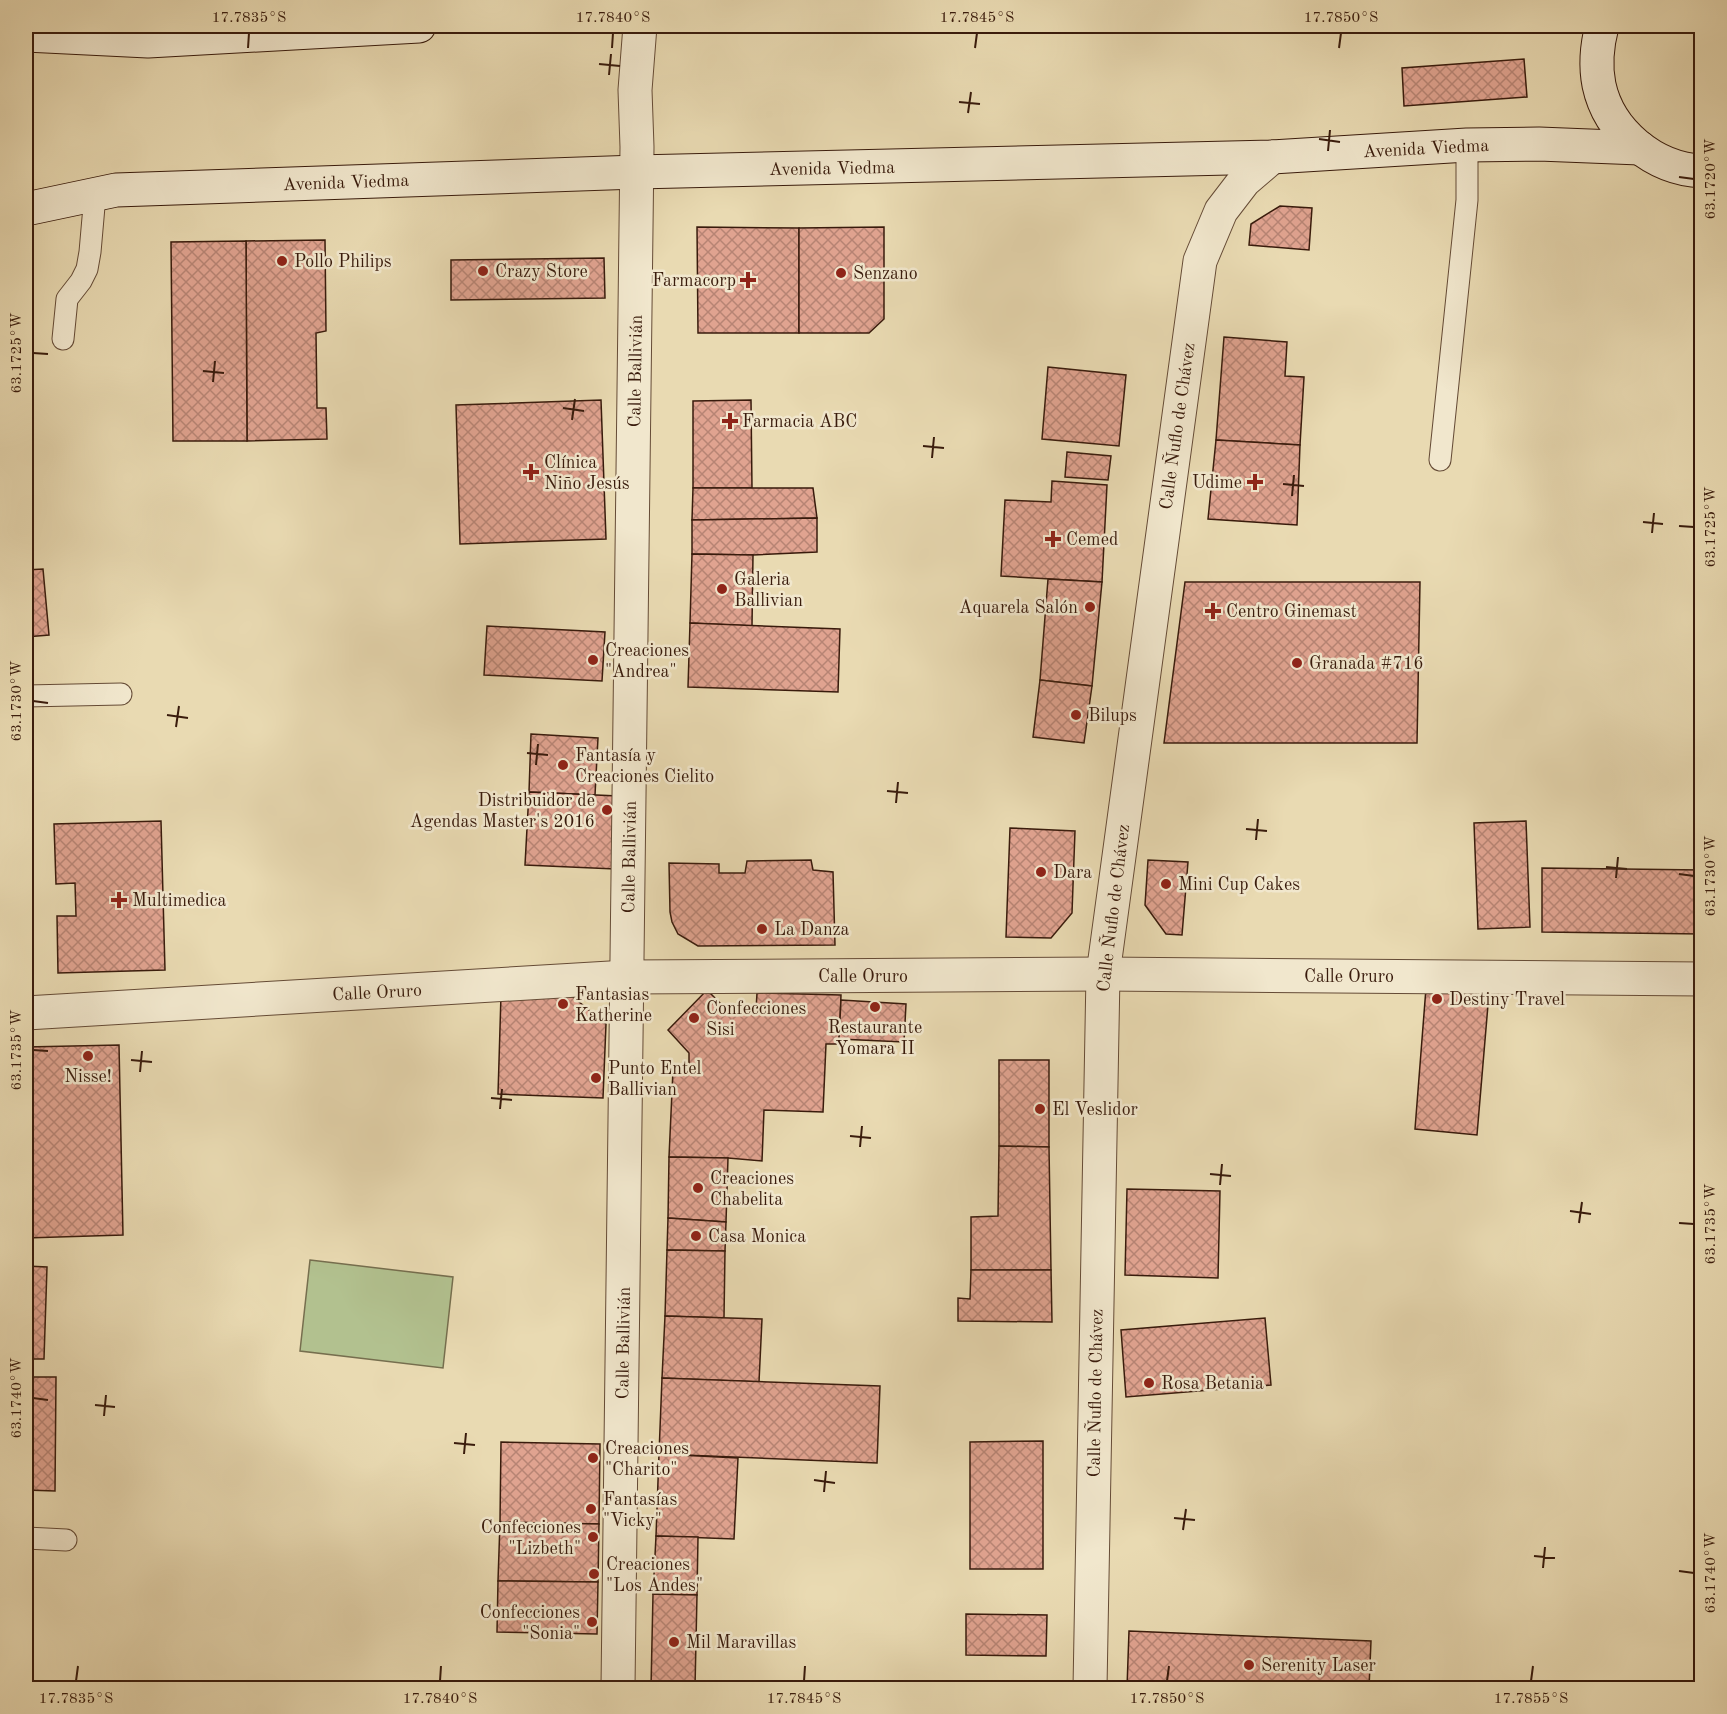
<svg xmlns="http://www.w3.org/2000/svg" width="1727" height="1714" viewBox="0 0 1727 1714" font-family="'Old Standard TT',serif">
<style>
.grass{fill:#b2c18f;stroke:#766e4e;stroke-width:1.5}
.building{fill:url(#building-cross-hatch);stroke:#391b0c;stroke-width:1.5}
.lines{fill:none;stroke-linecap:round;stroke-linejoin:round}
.service-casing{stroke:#654b36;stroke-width:23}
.minor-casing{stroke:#654b36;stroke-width:35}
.secondary-casing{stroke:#391b0c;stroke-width:35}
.service{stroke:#f1e7cd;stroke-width:21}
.minor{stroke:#f1e7cd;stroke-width:33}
.secondary{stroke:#f1e7cd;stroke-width:33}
.ticks{fill:none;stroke:#391b0c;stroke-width:2}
.poi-dot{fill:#8f2418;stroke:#f1e7cd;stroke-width:2}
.labels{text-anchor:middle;stroke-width:5;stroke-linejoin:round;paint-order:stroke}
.street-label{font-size:18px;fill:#391b0c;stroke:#f1e7cd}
.poi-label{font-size:18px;fill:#391b0c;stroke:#f1e7cd;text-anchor:start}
.neatline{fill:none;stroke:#391b0c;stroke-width:2}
.ticks-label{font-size:15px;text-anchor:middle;fill:#391b0c}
</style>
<defs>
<pattern id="building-cross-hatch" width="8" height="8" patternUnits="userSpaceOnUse" patternTransform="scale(1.5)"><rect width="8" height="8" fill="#e0a390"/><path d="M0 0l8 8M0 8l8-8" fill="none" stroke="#b78474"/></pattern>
</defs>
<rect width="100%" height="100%" fill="#e9dab2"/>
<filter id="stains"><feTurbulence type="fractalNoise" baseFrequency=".00333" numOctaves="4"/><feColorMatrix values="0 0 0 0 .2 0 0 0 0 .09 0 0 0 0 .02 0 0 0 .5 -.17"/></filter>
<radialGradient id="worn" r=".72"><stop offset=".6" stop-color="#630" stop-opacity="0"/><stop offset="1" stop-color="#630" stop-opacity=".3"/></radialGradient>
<path class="grass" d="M310,1260L453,1277L443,1368L300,1351Z"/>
<g class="building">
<path d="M1524,59L1527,97L1404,106L1402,68Z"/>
<path d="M1280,206L1312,208L1309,250L1249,245L1251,224Z"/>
<path d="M697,227L799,228V333H698Z"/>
<path d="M884,227V319L869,333H799V228Z"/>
<path d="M325,240L326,331L316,333L317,408H326L327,439L247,441L246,241Z"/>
<path d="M246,241L247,441H173L171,242Z"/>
<path d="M604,258L605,298L451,300V260Z"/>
<path d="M1224,337L1287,342L1285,376L1304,377L1300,445L1216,440Z"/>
<path d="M1048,367L1126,375L1119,446L1042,439Z"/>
<path d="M601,400L606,539L460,544L456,405Z"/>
<path d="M751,400L752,488H693V401Z"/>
<path d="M1216,440L1300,445L1297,525L1208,519Z"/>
<path d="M1067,452L1111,456L1108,480L1065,477Z"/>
<path d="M1052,481L1107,485L1102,582L1001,576L1005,500L1051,502Z"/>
<path d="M693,488H813L817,518L692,520Z"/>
<path d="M817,518V552L753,555L692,554V520Z"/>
<path d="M692,554L753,555L752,626L690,623Z"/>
<path d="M43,569L49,635L26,637V570Z"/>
<path d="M1048,579L1102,582L1092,686L1040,680Z"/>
<path d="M1185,582H1420L1417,743H1164Z"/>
<path d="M690,623L840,629L838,692L688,687Z"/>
<path d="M487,626L605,632L602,681L484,675Z"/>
<path d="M1040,680L1092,686L1084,743L1033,737Z"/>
<path d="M531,734L598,738L595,795L529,792Z"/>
<path d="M529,792L618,796L615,869L525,865Z"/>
<path d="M161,821L165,970L58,973L57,916H76L75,883L56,884L54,824Z"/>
<path d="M1526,821L1530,927L1478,929L1474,823Z"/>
<path d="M1010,828L1075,831L1072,913L1051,938L1006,937Z"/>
<path d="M811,860L813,870L833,872L835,945L698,946L678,934L672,922L670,912L669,863L719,864V873H745L747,861Z"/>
<path d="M1148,860L1188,862L1182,935L1166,934L1145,905Z"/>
<path d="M1542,868L1702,870V934L1542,932Z"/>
<path d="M1426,988L1489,993L1477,1135L1415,1129Z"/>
<path d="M707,990L726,1009L756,1010L757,993L841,995L839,1044H826L823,1112L764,1110L762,1161L728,1158L669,1157L673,1070H689V1053L668,1030Z"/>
<path d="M501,995L573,997L606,1024L603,1098L498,1094Z"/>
<path d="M841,1000L906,1004L904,1042L839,1039Z"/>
<path d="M119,1045L123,1235L26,1238V1047Z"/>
<path d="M999,1060H1049V1147L999,1146Z"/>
<path d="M999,1146L1049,1147L1051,1270H971V1217L998,1216Z"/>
<path d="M669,1157L728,1158L726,1222L668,1218Z"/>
<path d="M1127,1189L1220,1191L1218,1278L1125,1275Z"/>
<path d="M668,1218L726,1222L725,1251L667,1250Z"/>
<path d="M667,1250L725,1251L724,1318L665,1316Z"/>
<path d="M26,1266L47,1267L44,1359H26Z"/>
<path d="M971,1270H1051L1052,1322L958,1321V1298L970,1299Z"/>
<path d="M665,1316L762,1319L759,1382L662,1378Z"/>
<path d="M1265,1318L1271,1385L1126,1397L1121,1330Z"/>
<path d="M26,1377H56L55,1491L26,1490Z"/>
<path d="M662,1378L880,1386L877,1463L659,1454Z"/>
<path d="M1043,1441V1569H970V1442Z"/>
<path d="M501,1442L600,1444L599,1524L500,1522Z"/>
<path d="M659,1454L738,1458L734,1539L656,1536Z"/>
<path d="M500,1522L599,1524L598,1582L498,1581Z"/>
<path d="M656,1536L698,1537L697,1595L653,1594Z"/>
<path d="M498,1581L598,1582L597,1634L497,1632Z"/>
<path d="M653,1594L697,1595L695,1688H651Z"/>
<rect x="26" y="1601" width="5" height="87"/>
<path d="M966,1614L1047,1615L1046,1656L966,1655Z"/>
<path d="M1129,1631L1371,1641L1369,1688H1127Z"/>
</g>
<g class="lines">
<g class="service-casing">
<g id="service">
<path d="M63,339L67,299L81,281L87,269L90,252L95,195"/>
<path d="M1440,460L1467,200V145"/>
<path d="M26,696L121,694"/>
<path d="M26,1538L66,1540"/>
</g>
</g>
<g class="minor-casing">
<g id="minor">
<path d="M26,1013L627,977L1103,974L1702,979"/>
<path d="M618,1688L637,147L635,90L640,26"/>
<path d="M1090,1688L1103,974L1200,261L1221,211L1244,181L1272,157"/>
</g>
</g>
<g class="secondary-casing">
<g id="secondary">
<path d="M1602,26C1597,45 1595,65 1599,85C1609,132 1654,169 1702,171"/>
<path d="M26,35L148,41L419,26"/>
<path d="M26,209L116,190L637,172L1272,157L1467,145L1539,144L1640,148"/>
</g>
</g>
<use href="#service" class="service"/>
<use href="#minor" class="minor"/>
<use href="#secondary" class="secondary"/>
</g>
<path class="ticks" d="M248,48L249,33M612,48L613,33M975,48L977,33M1339,48L1341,33M599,64L620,66M609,75L611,54M959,102L980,104M968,113L971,92M1319,139L1340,142M1328,151L1330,130M1679,177L1694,179M33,353L48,354M203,371L224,373M213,382L215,361M563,408L584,411M572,420L575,399M923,446L944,448M932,458L934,437M1283,484L1304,486M1292,496L1294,475M1643,522L1663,524M1679,526L1694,527M1652,533L1654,513M33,701L48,703M167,715L188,718M176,727L179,706M527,753L548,755M536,765L538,744M887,791L908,793M896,803L898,782M1246,829L1267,831M1256,840L1258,819M1606,867L1627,869M1679,874L1694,876M1616,878L1618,857M33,1050L48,1051M131,1060L152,1062M140,1072L142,1051M491,1098L512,1100M500,1109L502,1089M850,1136L871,1138M860,1147L862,1126M1210,1174L1231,1176M1220,1185L1222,1164M1570,1211L1591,1214M1579,1223L1582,1202M1679,1223L1694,1224M33,1398L48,1400M95,1405L115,1407M104,1416L106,1395M454,1443L475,1445M464,1454L466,1433M814,1480L835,1483M824,1492L826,1471M1174,1518L1195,1520M1183,1530L1186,1509M1534,1556L1555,1558M1543,1568L1545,1547M1679,1571L1694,1573M76,1681L78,1666M440,1681L441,1666M804,1681L805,1666M1167,1681L1169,1666M1531,1681L1533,1666"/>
<g class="poi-dot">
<circle cx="282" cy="261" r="6"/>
<circle cx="483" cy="271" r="6"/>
<circle cx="841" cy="273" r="6"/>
<path d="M745 271h6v6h6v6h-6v6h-6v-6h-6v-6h6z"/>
<path d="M727 412h6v6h6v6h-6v6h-6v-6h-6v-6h6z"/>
<path d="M528 463h6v6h6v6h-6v6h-6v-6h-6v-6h6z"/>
<path d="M1252 473h6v6h6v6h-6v6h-6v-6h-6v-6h6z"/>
<path d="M1050 530h6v6h6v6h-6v6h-6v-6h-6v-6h6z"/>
<circle cx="722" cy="589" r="6"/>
<circle cx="1090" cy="607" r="6"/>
<path d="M1210 602h6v6h6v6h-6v6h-6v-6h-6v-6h6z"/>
<circle cx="593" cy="660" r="6"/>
<circle cx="1297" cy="663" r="6"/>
<circle cx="1076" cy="715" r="6"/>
<circle cx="563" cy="765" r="6"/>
<circle cx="607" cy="810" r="6"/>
<circle cx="1041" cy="872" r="6"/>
<circle cx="1166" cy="884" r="6"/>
<path d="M116 891h6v6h6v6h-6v6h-6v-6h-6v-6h6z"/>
<circle cx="762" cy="929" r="6"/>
<circle cx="1437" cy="999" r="6"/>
<circle cx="563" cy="1004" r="6"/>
<circle cx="875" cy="1007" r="6"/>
<circle cx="694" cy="1018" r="6"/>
<circle cx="88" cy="1056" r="6"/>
<circle cx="596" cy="1078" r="6"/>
<circle cx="1040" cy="1109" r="6"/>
<circle cx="698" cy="1188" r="6"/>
<circle cx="696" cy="1236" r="6"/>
<circle cx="1149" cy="1383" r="6"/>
<circle cx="593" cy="1458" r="6"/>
<circle cx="591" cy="1509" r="6"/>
<circle cx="593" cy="1537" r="6"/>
<circle cx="594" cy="1574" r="6"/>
<circle cx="592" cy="1622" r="6"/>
<circle cx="674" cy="1642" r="6"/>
<circle cx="1249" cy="1665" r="6"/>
</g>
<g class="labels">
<g class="street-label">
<text transform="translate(1426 148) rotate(-3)" y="6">Avenida Viedma</text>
<text transform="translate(832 168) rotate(-1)" y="6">Avenida Viedma</text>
<text transform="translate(346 182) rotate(-2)" y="6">Avenida Viedma</text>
<text transform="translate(635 371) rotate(-89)" y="6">Calle Ballivián</text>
<text transform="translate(1177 426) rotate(-82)" y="6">Calle Ñuflo de Chávez</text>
<text transform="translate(629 857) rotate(-89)" y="6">Calle Ballivián</text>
<text transform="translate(1113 908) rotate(-83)" y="6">Calle Ñuflo de Chávez</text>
<text x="863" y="982">Calle Oruro</text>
<text x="1349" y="982">Calle Oruro</text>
<text transform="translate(377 992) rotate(-3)" y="6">Calle Oruro</text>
<text transform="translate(623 1343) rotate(-89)" y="6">Calle Ballivián</text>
<text transform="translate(1095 1393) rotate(-89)" y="6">Calle Ñuflo de Chávez</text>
</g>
<g class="poi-label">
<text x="294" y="267">Pollo Philips</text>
<text x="495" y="277">Crazy Store</text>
<text x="853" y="279">Senzano</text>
<text x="736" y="286" text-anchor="end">Farmacorp</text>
<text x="742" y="427">Farmacia ABC</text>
<text x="544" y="468">Clínica<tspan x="544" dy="21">Niño Jesús</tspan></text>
<text x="1242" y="488" text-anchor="end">Udime</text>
<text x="1066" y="545">Cemed</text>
<text x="734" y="585">Galeria<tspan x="734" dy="21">Ballivian</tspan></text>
<text x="1078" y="613" text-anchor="end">Aquarela Salón</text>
<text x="1226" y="617">Centro Ginemast</text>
<text x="605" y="656">Creaciones<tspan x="605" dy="21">"Andrea"</tspan></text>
<text x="1309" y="669">Granada #716</text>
<text x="1088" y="721">Bilups</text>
<text x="575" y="761">Fantasía y<tspan x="575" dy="21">Creaciones Cielito</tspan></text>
<text x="595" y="806" text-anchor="end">Distribuidor de<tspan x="595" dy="21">Agendas Master's 2016</tspan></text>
<text x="1053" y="878">Dara</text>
<text x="1178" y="890">Mini Cup Cakes</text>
<text x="132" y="906">Multimedica</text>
<text x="774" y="935">La Danza</text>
<text x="575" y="1000">Fantasias<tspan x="575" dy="21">Katherine</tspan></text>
<text x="1449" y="1005">Destiny Travel</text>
<text x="706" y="1014">Confecciones<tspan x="706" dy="21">Sisi</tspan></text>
<text x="875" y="1033" text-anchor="middle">Restaurante<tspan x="875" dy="21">Yomara II</tspan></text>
<text x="608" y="1074">Punto Entel<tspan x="608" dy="21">Ballivian</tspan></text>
<text x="88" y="1082" text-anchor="middle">Nisse!</text>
<text x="1052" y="1115">El Veslidor</text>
<text x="710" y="1184">Creaciones<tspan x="710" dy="21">Chabelita</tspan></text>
<text x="708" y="1242">Casa Monica</text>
<text x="1161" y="1389">Rosa Betania</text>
<text x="605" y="1454">Creaciones<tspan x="605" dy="21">"Charito"</tspan></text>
<text x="603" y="1505">Fantasías<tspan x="603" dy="21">"Vicky"</tspan></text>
<text x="581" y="1533" text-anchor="end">Confecciones<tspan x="581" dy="21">"Lizbeth"</tspan></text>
<text x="606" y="1570">Creaciones<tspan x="606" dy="21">"Los Andes"</tspan></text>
<text x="580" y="1618" text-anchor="end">Confecciones<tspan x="580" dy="21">"Sonia"</tspan></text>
<text x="686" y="1648">Mil Maravillas</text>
<text x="1261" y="1671">Serenity Laser</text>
</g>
</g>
<rect width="1727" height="1714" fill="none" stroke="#e9dab2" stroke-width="66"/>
<rect x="33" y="33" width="1661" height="1648" class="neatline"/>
<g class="ticks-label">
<text x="249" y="22">17.7835°S</text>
<text x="613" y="22">17.7840°S</text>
<text x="977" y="22">17.7845°S</text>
<text x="1341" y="22">17.7850°S</text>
<text transform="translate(1710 179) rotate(-90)" y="5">63.1720°W</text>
<text transform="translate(16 353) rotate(-90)" y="5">63.1725°W</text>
<text transform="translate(1710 527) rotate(-90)" y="5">63.1725°W</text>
<text transform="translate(16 701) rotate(-90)" y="5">63.1730°W</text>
<text transform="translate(1710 876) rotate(-90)" y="5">63.1730°W</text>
<text transform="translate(16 1050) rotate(-90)" y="5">63.1735°W</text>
<text transform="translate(1710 1224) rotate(-90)" y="5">63.1735°W</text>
<text transform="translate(16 1398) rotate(-90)" y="5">63.1740°W</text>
<text transform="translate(1710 1573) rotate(-90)" y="5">63.1740°W</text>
<text x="76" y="1703">17.7835°S</text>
<text x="440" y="1703">17.7840°S</text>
<text x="804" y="1703">17.7845°S</text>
<text x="1167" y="1703">17.7850°S</text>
<text x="1531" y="1703">17.7855°S</text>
</g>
<rect width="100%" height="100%" filter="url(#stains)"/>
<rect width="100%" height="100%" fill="url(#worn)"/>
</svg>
